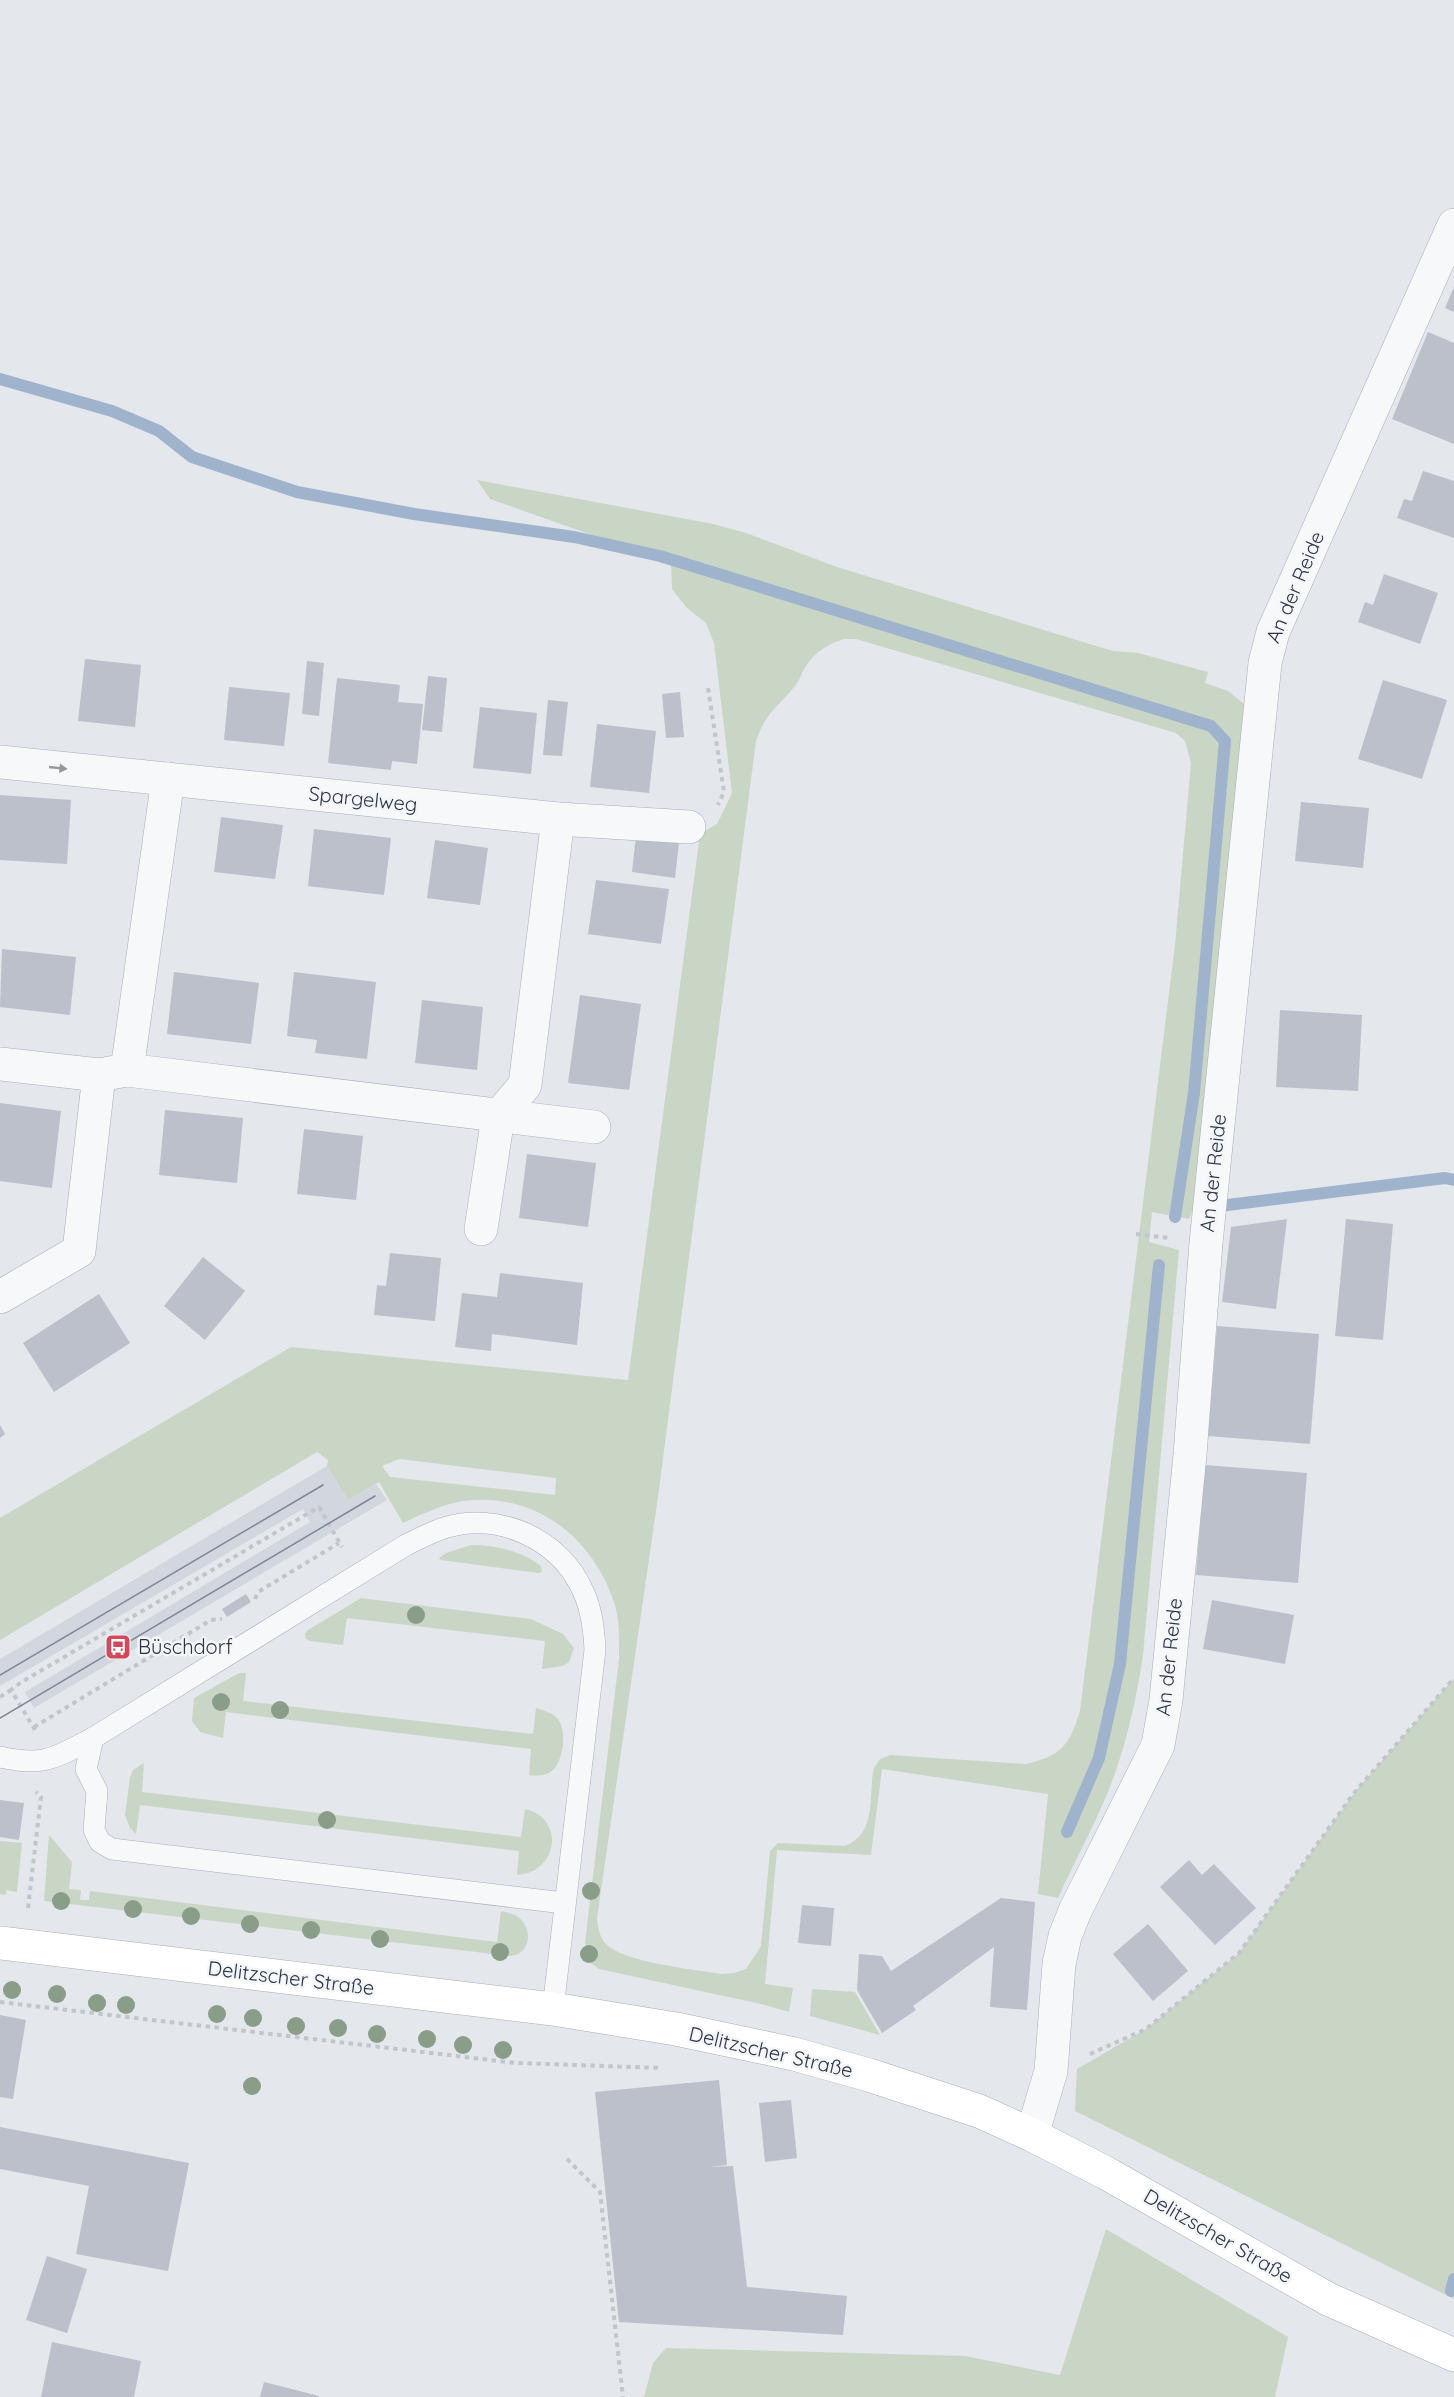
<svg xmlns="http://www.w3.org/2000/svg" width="1454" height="2397" viewBox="0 0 1454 2397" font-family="Quicksand,sans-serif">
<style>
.built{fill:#d2d6de}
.green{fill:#c9d6c5;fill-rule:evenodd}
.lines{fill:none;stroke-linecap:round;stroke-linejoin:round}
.stream{stroke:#9fb4cc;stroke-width:12}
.building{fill:#bbc0ca}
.service-casing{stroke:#a9aeb7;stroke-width:22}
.minor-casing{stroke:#a9aeb7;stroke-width:34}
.secondary-casing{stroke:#a9aeb7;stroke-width:34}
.path{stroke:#c2c5cb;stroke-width:4;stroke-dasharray:4.5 4.5;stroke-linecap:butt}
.service{stroke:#f7f8fa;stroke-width:21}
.minor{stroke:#f7f8fa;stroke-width:33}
.secondary{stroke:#fff;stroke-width:33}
.tram{stroke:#7d8696;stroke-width:1.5}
.tree{fill:#899d89}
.oneway{fill:#9196a0}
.labels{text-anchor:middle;stroke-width:5;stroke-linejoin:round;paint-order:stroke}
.street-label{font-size:20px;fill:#2b3445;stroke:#f4f6f9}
.poi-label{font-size:20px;fill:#2b3445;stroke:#f4f6f9;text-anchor:start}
</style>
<rect width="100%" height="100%" fill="#e4e7ec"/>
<path class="built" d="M327,1466L348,1500L376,1484L387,1500L34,1708L25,1692L310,1522L303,1509L0,1686V1659Z"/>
<g class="green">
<path d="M477,480L713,524L746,533L837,567L1113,651L1138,653L1208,672L1205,683L1228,691L1244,704L1197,1202L1189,1219L1152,1212L1149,1242L1179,1250L1143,1655C1137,1696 1128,1737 1114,1776C1099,1818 1076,1858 1058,1898L1038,1894L1048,1794L882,1769L871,1855L777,1850L765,1984L793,1988L789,2012L761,2004L599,1969L591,1963L585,1943L619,1659C619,1641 620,1622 615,1605C594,1538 535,1491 463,1501C441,1505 422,1514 403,1523L379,1482L348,1500L327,1466L328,1460L317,1452L0,1640V1518L291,1347L628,1380L700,834L717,824L732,793L714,643L706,623L687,608L672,589L671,563L490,499ZM844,639H856L1176,733L1185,741L1191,763L1175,945L1080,1711C1070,1745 1061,1756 1026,1764L890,1755C886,1757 880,1758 878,1762C873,1767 873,1773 872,1780C870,1806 873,1835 845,1846L778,1843L770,1851L761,1946L746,1969L734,1973L721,1974C693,1969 625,1963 606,1944C599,1937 598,1927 597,1918L658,1497L756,741C767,709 780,707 797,683C801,678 802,671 806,666C815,652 828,644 844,639ZM399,1459L556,1478L555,1495L390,1477L382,1466Z"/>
<path d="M471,1545C495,1545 522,1551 541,1566L542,1571L539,1573L441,1560L439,1558L446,1553Z"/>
<path d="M361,1598L531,1619L563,1634L574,1648L569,1662L563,1666L542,1669L545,1641L347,1618L343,1645L310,1641L306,1639L305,1634L308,1630Z"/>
<path d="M239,1673H246L243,1701L533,1734L536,1708C543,1710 552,1713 557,1718C568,1729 563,1763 552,1771C545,1776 537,1776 529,1775L531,1749L226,1712L223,1738L200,1732L192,1721L194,1698Z"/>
<path d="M1454,1678V2299L1075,2111L1077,2069L1146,2029L1239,1953L1354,1793Z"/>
<path d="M144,1763L142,1792L521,1837L525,1809C565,1818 559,1872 517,1875L519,1851L140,1805L136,1834L130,1828L125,1815L130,1777L133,1770Z"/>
<path d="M49,1835L72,1862L69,1889L81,1890L80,1900H89L90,1891L497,1942L501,1911C505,1912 511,1913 515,1915C534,1925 532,1955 510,1956L44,1901Z"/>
<path d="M0,1841L22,1843L17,1892L6,1890V1895L0,1894Z"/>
<path d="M812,1989L855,1992L880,2035L810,2016Z"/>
<path d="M1106,2229L1288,2337L1275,2397H644L653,2363L666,2348L965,2356L1060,2375Z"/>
</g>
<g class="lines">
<g class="stream">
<path d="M0,379L112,411L159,431L192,457L297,492L414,514L574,537L660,556L1211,726L1225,741L1194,1093L1175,1217"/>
<path d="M1219,1206L1445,1178L1454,1180"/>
<path d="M1067,1832L1099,1758L1120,1664L1159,1265"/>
<path d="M1451,2291L1454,2279"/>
</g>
</g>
<g class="building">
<path d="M1454,287V312L1445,308Z"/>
<path d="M1428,332L1454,343V444L1392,419Z"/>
<path d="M1423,471L1454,481V538L1397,518L1404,499L1412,501Z"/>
<path d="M1384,574L1438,593L1420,644L1358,622L1365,602L1373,605Z"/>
<path d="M85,659L141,665L135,727L78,721Z"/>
<path d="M307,661L324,663L319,716L302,714Z"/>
<path d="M428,676L447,678L442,732L422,730Z"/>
<path d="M337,678L400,685L398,702L423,704L417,764L392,761L391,770L328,763Z"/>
<path d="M1383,680L1447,700L1422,779L1358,759Z"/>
<path d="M229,687L290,693L284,746L224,740Z"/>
<path d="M680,692L684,737L666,738L662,694Z"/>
<path d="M548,700L568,702L562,756L543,755Z"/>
<path d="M480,707L537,713L531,774L473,768Z"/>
<path d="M597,724L656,731L649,793L590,787Z"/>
<path d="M0,795L71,800L67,864L0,860Z"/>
<path d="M1301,802L1369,808L1363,868L1295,861Z"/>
<path d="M221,817L283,825L275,879L214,872Z"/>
<path d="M314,829L391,838L384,895L308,886Z"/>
<path d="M636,836L679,842L675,878L632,872Z"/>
<path d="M435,840L488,848L480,905L427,898Z"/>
<path d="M596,880L669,889L661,944L588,934Z"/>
<path d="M2,949L76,957L70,1015L0,1007Z"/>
<path d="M174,972L259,983L251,1044L167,1034Z"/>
<path d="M294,972L376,982L367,1059L315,1053L317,1040L287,1036Z"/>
<path d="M580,995L641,1004L629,1090L568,1083Z"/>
<path d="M422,1000L483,1007L477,1070L415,1063Z"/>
<path d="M1280,1010L1362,1015L1358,1091L1276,1087Z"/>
<path d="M0,1103L61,1111L52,1188L0,1181Z"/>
<path d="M165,1110L243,1118L237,1183L159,1175Z"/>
<path d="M304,1129L363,1136L356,1200L297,1194Z"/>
<path d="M527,1154L596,1163L588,1227L519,1218Z"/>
<path d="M1287,1219L1276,1309L1222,1302L1231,1227Z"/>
<path d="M1346,1219L1393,1224L1383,1340L1335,1336Z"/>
<path d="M390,1253L441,1258L435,1321L374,1315L377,1285L386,1286Z"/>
<path d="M203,1257L245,1291L205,1340L164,1306Z"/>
<path d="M500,1273L583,1283L577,1345L492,1334L491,1351L455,1347L462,1293L497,1297Z"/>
<path d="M99,1294L130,1343L54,1392L23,1343Z"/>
<path d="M1217,1326L1319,1334L1310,1444L1208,1436Z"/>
<path d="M0,1425L5,1434L0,1438Z"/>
<path d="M1205,1465L1307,1473L1298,1583L1196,1575Z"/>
<path d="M246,1594L251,1602L227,1617L222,1609Z"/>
<path d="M1212,1600L1294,1615L1285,1664L1203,1649Z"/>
<path d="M0,1800L24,1803L19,1840L0,1837Z"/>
<path d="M1189,1860L1202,1875L1214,1864L1256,1908L1215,1945L1160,1887Z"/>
<path d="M1001,1898L1035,1902L1027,2010L990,2007L994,1947L913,2006L916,2010L882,2033L857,1990L859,1954L882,1956L891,1971Z"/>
<path d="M802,1905L834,1908L831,1946L798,1943Z"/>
<path d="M1148,1924L1188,1971L1153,2001L1113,1954Z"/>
<path d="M0,2015L26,2020L13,2099L0,2097Z"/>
<path d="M719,2080L727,2165L709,2167L733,2166L747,2287L847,2296L843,2335L619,2322L595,2092Z"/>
<path d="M791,2100L797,2158L765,2162L759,2103Z"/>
<path d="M0,2127L189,2163L168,2271L76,2254L89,2186L0,2169Z"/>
<path d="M47,2256L87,2269L67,2333L26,2320Z"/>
<path d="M52,2342L141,2361L134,2397H41Z"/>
<path d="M264,2382L319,2396V2397H260Z"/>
</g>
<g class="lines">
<g class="service-casing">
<g id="service">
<path d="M93,1738L86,1769L97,1791L94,1830L100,1842L112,1849L564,1903"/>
<path d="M0,1757C44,1767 55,1758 93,1738L406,1545C419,1539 431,1532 444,1528C499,1511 560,1539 583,1591C592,1610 594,1630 595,1650L553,2009"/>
</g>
</g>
<g class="minor-casing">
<g id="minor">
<path d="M0,762L558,819L689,827"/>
<path d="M0,1064L99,1075"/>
<path d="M127,1070L168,779"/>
<path d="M481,1229L498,1117L525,1085L558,819"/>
<path d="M0,1297L79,1251L99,1075L127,1070L594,1127"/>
<path d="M1032,2135L1051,2071L1059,1964L1065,1936L1075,1911L1158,1745L1166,1700L1190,1455L1206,1243L1265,663L1273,632L1454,225"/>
</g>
</g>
<g class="secondary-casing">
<path id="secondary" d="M0,1943L553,2009L676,2029L794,2054L869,2075L979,2111L1032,2135L1106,2173L1328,2299L1454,2355"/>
</g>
<g class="path">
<path d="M708,688L724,792L718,805"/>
<path d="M1136,1234L1169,1238"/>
<path d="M255,1599L258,1592L339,1543"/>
<path d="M0,1697L11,1690"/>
<path d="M34,1727L211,1620L222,1619"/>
<path d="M35,1730L11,1690L20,1683L319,1507L342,1547"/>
<path d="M28,1908L41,1797L36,1792"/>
<path d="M0,2002L516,2063L662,2068"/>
<path d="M1090,2054L1146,2029L1239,1953L1354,1793L1454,1678"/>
<path d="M567,2159L600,2192L623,2397"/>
</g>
<use href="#service" class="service"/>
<use href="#minor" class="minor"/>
<use href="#secondary" class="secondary"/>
<g class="tram">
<path d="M0,1675L323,1485"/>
<path d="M0,1718L375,1496"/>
</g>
</g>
<g class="tree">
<circle cx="416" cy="1615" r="9"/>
<circle cx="221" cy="1702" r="9"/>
<circle cx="280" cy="1710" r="9"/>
<circle cx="327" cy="1820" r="9"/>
<circle cx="591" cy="1891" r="9"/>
<circle cx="61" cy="1901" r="9"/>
<circle cx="133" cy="1909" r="9"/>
<circle cx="191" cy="1916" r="9"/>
<circle cx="250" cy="1924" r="9"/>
<circle cx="311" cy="1930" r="9"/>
<circle cx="380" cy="1939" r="9"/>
<circle cx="500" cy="1952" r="9"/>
<circle cx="589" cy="1954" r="9"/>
<circle cx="12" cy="1990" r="9"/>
<circle cx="57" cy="1994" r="9"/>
<circle cx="97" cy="2003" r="9"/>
<circle cx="126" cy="2005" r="9"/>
<circle cx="217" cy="2014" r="9"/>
<circle cx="253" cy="2018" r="9"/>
<circle cx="296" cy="2026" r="9"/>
<circle cx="338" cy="2028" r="9"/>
<circle cx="377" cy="2034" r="9"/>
<circle cx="427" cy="2039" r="9"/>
<circle cx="463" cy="2045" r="9"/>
<circle cx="503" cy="2050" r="9"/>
<circle cx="252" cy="2086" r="9"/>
</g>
<defs><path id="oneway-solid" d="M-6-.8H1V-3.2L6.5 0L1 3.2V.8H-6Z" transform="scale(1.5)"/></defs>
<use class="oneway" href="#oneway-solid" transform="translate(58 768) rotate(6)"/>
<defs>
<g id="bus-square" transform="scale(1.35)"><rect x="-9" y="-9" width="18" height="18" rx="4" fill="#d1495b" stroke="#f4f6f9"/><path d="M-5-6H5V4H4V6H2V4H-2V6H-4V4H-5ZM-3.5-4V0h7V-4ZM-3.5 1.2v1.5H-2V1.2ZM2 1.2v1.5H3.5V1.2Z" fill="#fff"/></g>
</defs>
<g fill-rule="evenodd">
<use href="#bus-square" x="118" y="1647"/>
</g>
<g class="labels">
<g class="street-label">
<text transform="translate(1295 587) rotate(-67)" y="7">An der Reide</text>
<text transform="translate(363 799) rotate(6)" y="7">Spargelweg</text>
<text transform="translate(1213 1173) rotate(-84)" y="7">An der Reide</text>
<text transform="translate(1169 1657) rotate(-84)" y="7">An der Reide</text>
<text transform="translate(291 1978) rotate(7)" y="7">Delitzscher Straße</text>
<text transform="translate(771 2052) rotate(13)" y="7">Delitzscher Straße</text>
<text transform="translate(1218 2236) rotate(30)" y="7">Delitzscher Straße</text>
</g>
<g class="poi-label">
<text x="138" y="1654">Büschdorf</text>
</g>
</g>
</svg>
